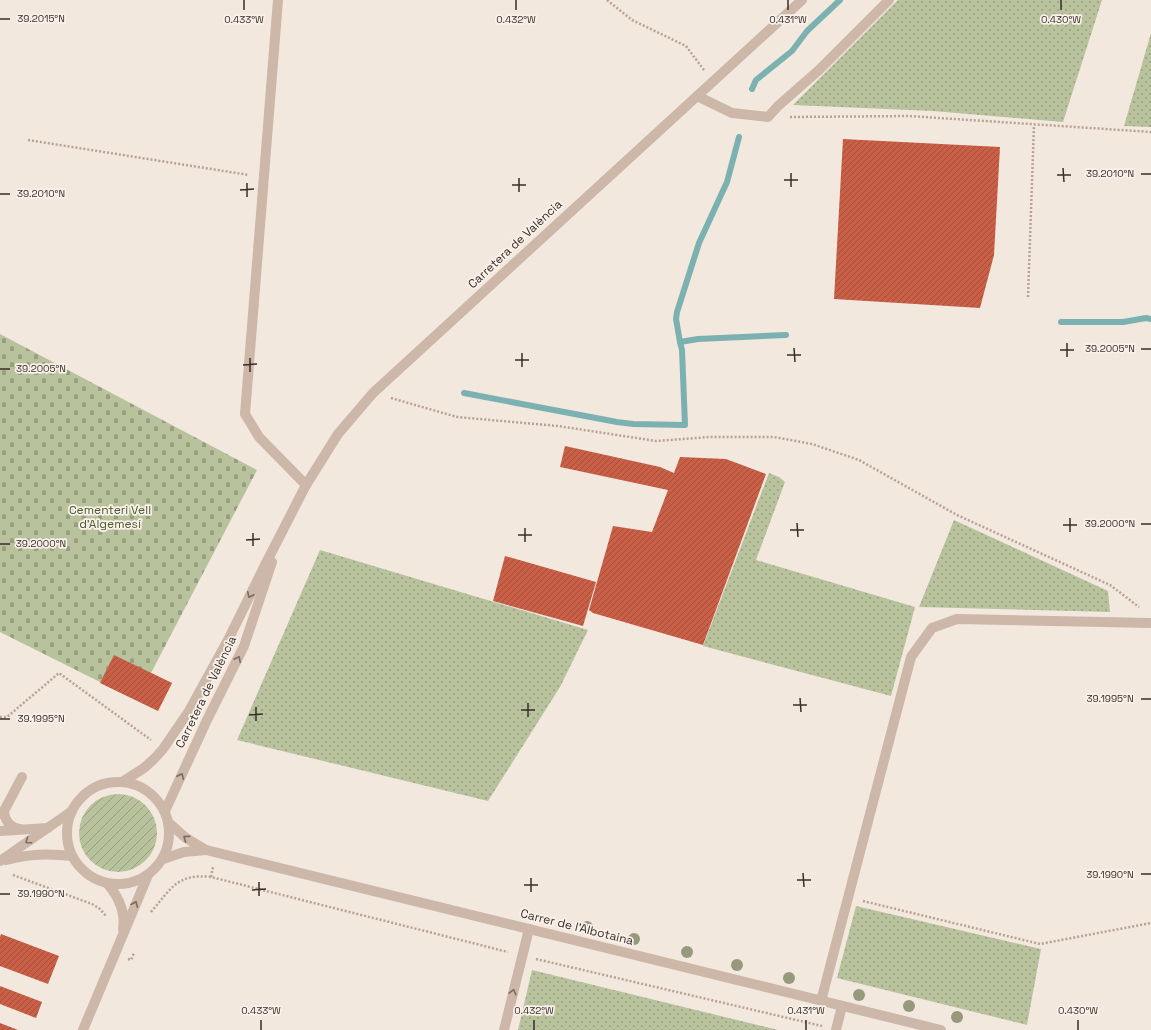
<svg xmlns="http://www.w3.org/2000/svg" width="1151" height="1030" viewBox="0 0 1151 1030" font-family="'Space Grotesk',sans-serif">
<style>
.grass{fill:url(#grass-dots)}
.cemetery{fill:url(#cemetery-stones)}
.garden{fill:url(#garden-furrows)}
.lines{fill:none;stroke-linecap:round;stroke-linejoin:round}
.stream{stroke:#7bb1b1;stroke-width:6}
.building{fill:url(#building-hatch)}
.path{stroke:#b8a193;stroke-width:2.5;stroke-dasharray:2 2;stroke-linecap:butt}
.minor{stroke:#ccb7a9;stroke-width:10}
.tree{fill:#96997c}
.oneway{stroke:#7b6b63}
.ticks{fill:none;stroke:#392d29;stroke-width:1.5}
.labels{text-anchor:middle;stroke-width:3.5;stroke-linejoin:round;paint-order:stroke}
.street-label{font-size:12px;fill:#392d29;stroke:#faf2ea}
.park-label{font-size:12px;fill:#4a582c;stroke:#faf2ea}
.ticks-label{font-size:10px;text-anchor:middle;fill:#392d29;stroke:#faf2ea;stroke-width:3.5;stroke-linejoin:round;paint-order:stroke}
</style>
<defs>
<pattern id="grass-dots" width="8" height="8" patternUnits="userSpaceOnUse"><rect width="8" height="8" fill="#b8c39d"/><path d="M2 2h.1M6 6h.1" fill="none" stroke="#979f80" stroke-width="1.8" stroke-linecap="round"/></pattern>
<pattern id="cemetery-stones" width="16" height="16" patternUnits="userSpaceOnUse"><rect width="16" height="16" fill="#b8c39d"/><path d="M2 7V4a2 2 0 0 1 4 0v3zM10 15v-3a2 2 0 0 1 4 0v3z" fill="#979f80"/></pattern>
<pattern id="garden-furrows" width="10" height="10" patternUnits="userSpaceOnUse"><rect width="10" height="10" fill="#b8c39d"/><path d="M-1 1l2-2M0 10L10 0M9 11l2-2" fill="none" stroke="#979f80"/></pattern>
<pattern id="building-hatch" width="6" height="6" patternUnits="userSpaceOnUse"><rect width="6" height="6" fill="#c95f46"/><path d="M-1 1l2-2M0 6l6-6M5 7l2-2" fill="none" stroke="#a44f3a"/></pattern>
</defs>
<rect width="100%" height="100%" fill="#f3e8de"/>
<g class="grass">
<path d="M898,0H1102L1063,122L933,111L793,105Z"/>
<path d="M1151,33V127L1124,126Z"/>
<path d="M769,473L779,477L785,482L756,560L915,607L891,696L703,646Z"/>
<path d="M954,520L1108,591L1110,612L919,607Z"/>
<path d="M320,550L588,630L560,687L488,801L237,740Z"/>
<path d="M856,906L1041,949L1027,1025L837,978Z"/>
<path d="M532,970L778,1030H518Z"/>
</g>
<path class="cemetery" d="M0,334L257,470L151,673L172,683L158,711L0,632Z"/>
<circle class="garden" cx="118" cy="833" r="39"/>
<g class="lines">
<g class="stream">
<path d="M752,89L756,80L792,51L807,31L840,0"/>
<path d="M739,137L727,182L699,243L677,312L676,319L680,342L698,339L786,335"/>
<path d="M1061,322H1123L1146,318L1151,319"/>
<path d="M464,393L617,422L633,424L685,425L682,350L680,342"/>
</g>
</g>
<g class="building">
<path d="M843,139L1000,147L994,255L980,308L834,299Z"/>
<path d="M565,446L660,467L674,473L680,457L726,459L766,474L703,645L593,613L589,610L613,526L652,532L668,490L560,467Z"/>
<path d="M505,556L596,582L583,626L493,601Z"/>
<path d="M114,655L172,683L158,711L100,683Z"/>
<path d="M1,934L59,956L48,984L0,966V937Z"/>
<path d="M0,986L42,1002L36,1018L0,1004Z"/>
<path d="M0,1023L18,1030H0Z"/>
</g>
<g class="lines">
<g class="path">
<path d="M607,0L632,20L686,46L704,70"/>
<path d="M790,117L909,116L1151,132"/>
<path d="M28,140L249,175"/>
<path d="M1028,297L1034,125"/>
<path d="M391,398L457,417L558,426L656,441L709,437H774L812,444L859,460L957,515L1110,585L1139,607"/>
<path d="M0,717H7L59,673L151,740"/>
<path d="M13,875L92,904L100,909L106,916"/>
<path d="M211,877L213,867"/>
<path d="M863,901L1040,944L1151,923"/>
<path d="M151,912C171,889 177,873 211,877L508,952"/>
<path d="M128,959L131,960L134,953"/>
<path d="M536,959L822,1026"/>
</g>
<g class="minor">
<path d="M278,0L245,414L259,437L306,485"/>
<path d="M697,96L732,113L768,117L778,106L819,70L889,0"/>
<circle cx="118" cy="833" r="51"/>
<path d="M122,782L144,768L154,759L163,749L189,711L228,640L265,565L306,485L338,434L373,393L802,0"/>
<path d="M4,811C5,822 10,827 20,829"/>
<path d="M165,811L207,720L244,646L272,562"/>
<path d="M0,814L4,811L22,777"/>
<path d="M169,823L186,838L206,850L941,1030"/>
<path d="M0,831L48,828"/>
<path d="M163,859L184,852L206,850"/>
<path d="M6,860C28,854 49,853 72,856"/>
<path d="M0,861L72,811"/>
<path d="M107,883C118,896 126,911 123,929"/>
<path d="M821,1001L911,657L932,628L957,619L1151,623"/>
<path d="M83,1030L148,875"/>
<path d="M504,1030L529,929"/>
<path d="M836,1030L842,1006"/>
</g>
</g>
<g class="tree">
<circle cx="587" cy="927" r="6"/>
<circle cx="634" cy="939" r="6"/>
<circle cx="687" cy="952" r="6"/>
<circle cx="737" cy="965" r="6"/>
<circle cx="789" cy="978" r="6"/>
<circle cx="859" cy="995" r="6"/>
<circle cx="909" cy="1006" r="6"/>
<circle cx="957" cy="1017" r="6"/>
</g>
<defs><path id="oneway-chevron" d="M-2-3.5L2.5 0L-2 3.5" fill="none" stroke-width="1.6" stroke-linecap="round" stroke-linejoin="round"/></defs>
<g class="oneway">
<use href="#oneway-chevron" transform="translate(250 595) rotate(116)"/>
<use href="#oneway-chevron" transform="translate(238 659) rotate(-63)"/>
<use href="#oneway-chevron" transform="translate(181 776) rotate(-65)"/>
<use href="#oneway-chevron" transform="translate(186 838) rotate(-144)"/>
<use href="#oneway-chevron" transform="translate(28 841) rotate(145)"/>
<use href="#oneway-chevron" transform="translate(135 904) rotate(-67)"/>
<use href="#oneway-chevron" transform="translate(513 992) rotate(-76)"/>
</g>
<path class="ticks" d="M244,0V10M516,0V10M788,0V10M1061,0V10M0,19H10M1063,168L1064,182M791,173V187M1141,174H1151M1057,175H1071M519,178V192M784,180H798M247,183V197M512,185H526M240,190L254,189M0,194H10M1067,343V357M794,348L795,362M1141,349H1151M1060,350H1074M522,353V367M787,355H801M250,358V372M515,360H529M243,365L257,364M0,369H10M1070,518V532M797,523L798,537M1141,524H1151M1063,525H1077M525,528V542M790,530H804M253,533V546M518,535H532M246,540L260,539M0,544H10M800,698L801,712M1141,699H1151M528,703V717M793,705H807M256,707V721M521,710H535M249,715L263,714M0,719H10M803,873L804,887M1141,874H1151M531,878V892M797,880H811M259,882V896M524,885H538M252,890L266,889M0,894H10M261,1020V1030M534,1020V1030M806,1020V1030M1078,1020V1030"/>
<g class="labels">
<g class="street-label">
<text transform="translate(515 244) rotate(-43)" y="4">Carretera de València</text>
<text transform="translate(206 692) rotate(-64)" y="4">Carretera de València</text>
<text transform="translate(577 927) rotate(14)" y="4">Carrer de l'Albotaina</text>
</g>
<g class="park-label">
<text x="110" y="514">Cementeri Vell<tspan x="110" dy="14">d'Algemesí</tspan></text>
</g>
</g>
<g class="ticks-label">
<text x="41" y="22">39.2015°N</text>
<text x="244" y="23">0.433°W</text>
<text x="516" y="23">0.432°W</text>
<text x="788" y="23">0.431°W</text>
<text x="1061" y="23">0.430°W</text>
<text x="1110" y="177">39.2010°N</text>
<text x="41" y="197">39.2010°N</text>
<text x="1110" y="352">39.2005°N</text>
<text x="41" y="372">39.2005°N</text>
<text x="1110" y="527">39.2000°N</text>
<text x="41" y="547">39.2000°N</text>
<text x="1110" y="702">39.1995°N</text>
<text x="41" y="722">39.1995°N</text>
<text x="1110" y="878">39.1990°N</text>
<text x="41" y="897">39.1990°N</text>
<text x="261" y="1014">0.433°W</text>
<text x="534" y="1014">0.432°W</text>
<text x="806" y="1014">0.431°W</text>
<text x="1078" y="1014">0.430°W</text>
</g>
</svg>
